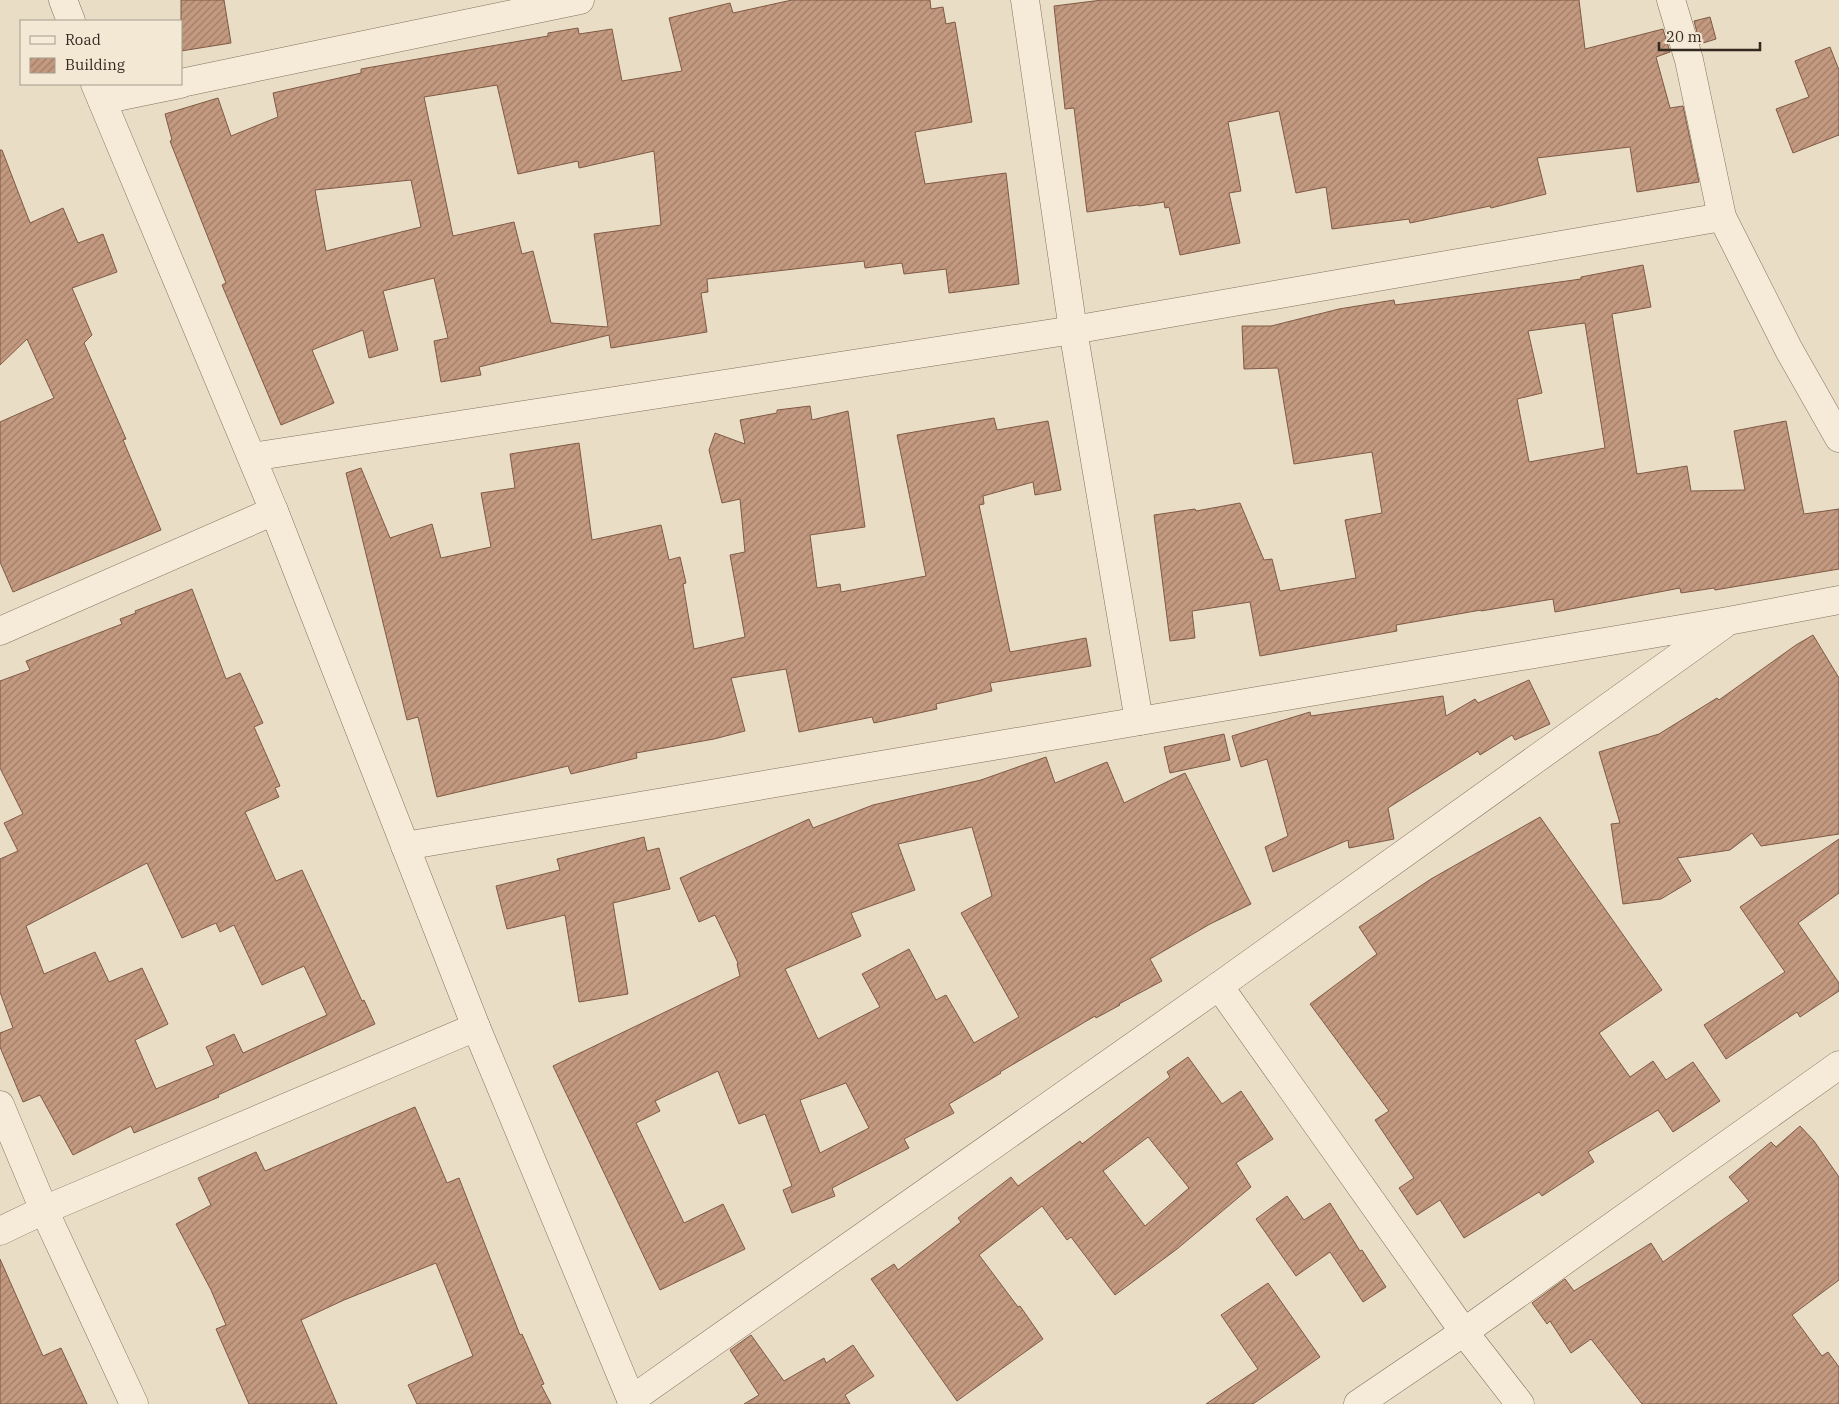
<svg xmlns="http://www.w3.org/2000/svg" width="1839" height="1404" viewBox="0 0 1839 1404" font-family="'IBM Plex Serif',serif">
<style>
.building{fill:url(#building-hatch);stroke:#7f5a46;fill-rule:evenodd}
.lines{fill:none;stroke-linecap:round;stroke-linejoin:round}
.minor-casing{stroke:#82705d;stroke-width:29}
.tertiary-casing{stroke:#82705d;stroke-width:29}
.minor{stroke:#f5ebd8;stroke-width:28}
.tertiary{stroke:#f5ebd8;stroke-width:28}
</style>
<defs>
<pattern id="building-hatch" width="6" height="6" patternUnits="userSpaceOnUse" patternTransform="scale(1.25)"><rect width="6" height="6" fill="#c3997f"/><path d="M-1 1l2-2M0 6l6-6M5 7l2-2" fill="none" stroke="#9f7d68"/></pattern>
</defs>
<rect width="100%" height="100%" fill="#e9ddc6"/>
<g class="building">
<path d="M181,0H224L231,43L181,51Z"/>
<path d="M792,0H930L931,9L943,7L946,24L955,22L972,122L915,132L925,184L1006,173L1019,284L949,293L946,269L904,274L902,263L865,268L864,261L707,279L708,292L701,293L707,332L611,348L609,335L479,367L481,375L441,382L434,341L448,338L434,278L383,291L398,350L369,358L363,330L312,350L334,403L281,425L222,285L226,283L170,141L172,140L165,114L218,98L231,136L278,117L273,93L361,73V69L548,36V33L578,28L579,34L612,29L622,81L682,71L669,18L730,3L733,13ZM497,85L518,174L578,161L579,168L654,151L661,225L594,234L608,327L551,323L533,251L522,254L514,222L453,236L424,97ZM411,180L421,227L326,251L315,190Z"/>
<path d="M1102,0H1579L1585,49L1663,29L1670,52L1656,57L1670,108L1683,106L1699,182L1637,192L1630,147L1537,158L1546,194L1491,208L1490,206L1410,223L1409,219L1332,229L1326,187L1296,193L1279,111L1228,122L1241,191L1229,193L1240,243L1180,255L1169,207L1165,208L1164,202L1139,206L1138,205L1087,212L1074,108L1065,109L1054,6Z"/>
<path d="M1710,17L1716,39L1700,44L1694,21Z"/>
<path d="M1830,47L1839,70V135L1793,153L1776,109L1809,97L1795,61Z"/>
<path d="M0,150H2L30,223L63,208L78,243L103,234L117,272L72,288L92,335L84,343L126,439L123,440L161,530L13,592L0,562V422L54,398L27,339L0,365Z"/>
<path d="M1643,265L1651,307L1612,314L1637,474L1687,466L1691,491L1745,490L1734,431L1786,421L1804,514L1839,509V569L1715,590L1714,588L1681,593L1680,588L1555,612L1553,599L1481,611V610L1396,625L1397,631L1260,656L1250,602L1192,611L1195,638L1170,641L1154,515L1195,509L1196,511L1240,503L1264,560L1272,559L1280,591L1356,578L1345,520L1382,513L1372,452L1294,464L1278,368L1244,369L1242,326H1271L1339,309L1394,300L1395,305L1581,279V277ZM1585,323L1605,448L1529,462L1517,399L1542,393L1528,331Z"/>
<path d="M810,406L812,420L848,411L865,527L810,535L817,588L840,584L841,592L926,576L897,435L994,418L997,430L1048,421L1061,490L1035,495L1033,482L983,496L984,504L979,505L1010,652L1086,638L1091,666L990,683L992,691L936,704L937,709L874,723L872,717L799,732L786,669L731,678L745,731L714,739L636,753L637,758L571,774L568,766L437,797L418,717L407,720L346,473L361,468L390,538L432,524L441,558L491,547L481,493L515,488L510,454L579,443L592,540L661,525L669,560L680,557L686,583L683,584L694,649L745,637L730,555L745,552L740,499L722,503L709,450L715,433L745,444L740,420L777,413V410Z"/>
<path d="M192,589L226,679L240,673L263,723L254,727L280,786L275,788L279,797L245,812L276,881L302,870L362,1001L364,1000L375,1024L218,1095L219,1097L134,1133L131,1126L73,1155L40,1095L23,1102L0,1047V1033L13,1028L0,992V859L18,851L4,823L23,814L0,768V681L30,670L26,661L122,624L120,619L136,613L135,611ZM147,863L182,938L216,923L220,932L234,925L262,985L304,966L327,1015L243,1053L234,1034L206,1047L214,1065L156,1089L135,1040L168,1024L142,968L109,982L95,952L44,974L26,926Z"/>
<path d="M1813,635L1839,678V834L1761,846L1752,833L1730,850L1677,858L1691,881L1661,899L1623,904L1611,824L1620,823L1599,752L1659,734L1717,698L1719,700L1796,645Z"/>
<path d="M1529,680L1550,724L1515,740L1512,735L1480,755L1478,751L1388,808L1394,839L1349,848L1348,840L1273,872L1265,847L1288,836L1267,759L1241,767L1232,736L1310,712L1311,716L1443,696L1446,716L1475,699L1478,703Z"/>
<path d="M1224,734L1230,760L1170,773L1164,747Z"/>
<path d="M1046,757L1055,783L1107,762L1124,803L1185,773L1251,904L1210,924L1150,959L1162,981L1119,1004L1120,1005L1096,1018L1095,1016L1000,1072L1001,1073L949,1104L954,1113L904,1139L909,1148L832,1188L835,1196L792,1213L783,1190L792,1186L765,1114L739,1124L718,1071L655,1101L660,1111L636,1123L684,1223L723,1204L745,1249L660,1290L553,1066L740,976L737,964L738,963L715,915L699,922L680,878L809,819L813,828L873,805L981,780ZM972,827L992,896L961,913L1019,1017L974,1043L946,995L936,1000L909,949L862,974L880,1007L818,1039L785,969L861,936L851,913L915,890L898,844ZM846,1083L869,1128L820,1153L800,1100Z"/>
<path d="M1540,817L1662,990L1599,1033L1630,1077L1653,1061L1666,1080L1693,1062L1720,1101L1673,1132L1658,1110L1588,1152L1594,1162L1542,1196L1539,1192L1464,1238L1440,1200L1417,1215L1399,1188L1414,1178L1375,1120L1389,1111L1310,1004L1377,954L1359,927L1431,879Z"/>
<path d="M644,837L647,851L659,848L670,889L613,903L628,994L579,1002L565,915L507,929L496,886L560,870L557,859Z"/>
<path d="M1839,839V893L1798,923L1839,983V991L1800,1017L1797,1012L1726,1059L1704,1025L1785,972L1740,907Z"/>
<path d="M1188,1057L1222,1104L1241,1091L1273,1139L1236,1163L1251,1187L1177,1249L1115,1295L1071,1237L1067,1240L1042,1206L979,1255L1018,1307L1020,1306L1043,1339L957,1401L871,1279L894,1264L898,1270L961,1222L958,1218L1011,1177L1018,1186L1080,1141L1082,1144L1170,1077L1167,1072ZM1148,1137L1189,1188L1145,1226L1103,1171Z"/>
<path d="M415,1107L447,1183L459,1178L520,1335L522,1334L544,1384L541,1385L551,1404H417L408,1385L473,1356L436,1263L344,1300L301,1320L337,1404H249L216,1329L226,1325L211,1290L176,1224L211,1205L198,1178L256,1152L265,1171Z"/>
<path d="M1800,1126L1814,1141L1839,1177V1280L1792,1315L1822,1356L1828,1352L1839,1367V1404H1642L1591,1339L1571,1353L1550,1321L1547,1324L1532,1303L1565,1279L1574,1291L1651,1243L1663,1262L1749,1201L1729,1177L1771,1142L1776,1147Z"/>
<path d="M1287,1196L1304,1220L1330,1203L1360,1251L1362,1250L1386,1287L1363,1302L1330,1252L1296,1276L1256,1219Z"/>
<path d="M0,1259L43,1356L61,1348L87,1404H0Z"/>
<path d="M1268,1283L1320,1357L1253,1404H1206L1258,1369L1221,1315Z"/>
<path d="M751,1335L784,1381L824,1358L826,1363L853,1345L874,1376L845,1395L850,1404H744L759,1395L730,1350Z"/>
</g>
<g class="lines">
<g class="minor-casing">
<g id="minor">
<path d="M1025,0L1073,330L1139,721"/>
<path d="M1671,0L1689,60L1722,217L1789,350L1839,438"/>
<path d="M181,83L580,0"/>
<path d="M102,100L180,84"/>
<path d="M252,457L1073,330L1722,217"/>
<path d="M0,631L274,511"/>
<path d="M405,846L1728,621L1839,600"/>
<path d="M1219,986L1464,1332L1520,1404"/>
<path d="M0,1105L44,1210L134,1404"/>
<path d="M0,1231L44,1210L476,1027"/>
<path d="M631,1400L1219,986L1723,625"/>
<path d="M1358,1404L1464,1332L1839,1065"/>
</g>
</g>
<g class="tertiary-casing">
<g id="tertiary">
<path d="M63,0L71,21"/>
<path d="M95,84L274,511L476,1027L633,1404"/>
</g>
</g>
<use href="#minor" class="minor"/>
<use href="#tertiary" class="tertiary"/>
</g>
<rect x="20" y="20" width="162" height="65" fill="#f2e8d4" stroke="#a69c8c"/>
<rect x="30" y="36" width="25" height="8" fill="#f5ebd8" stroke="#a69c8c"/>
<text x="65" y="45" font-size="15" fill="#342920">Road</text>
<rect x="30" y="58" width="25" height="15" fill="url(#building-hatch)" stroke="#a69c8c"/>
<text x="65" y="70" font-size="15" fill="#342920">Building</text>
<path d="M1659 42v8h101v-8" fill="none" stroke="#342920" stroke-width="2.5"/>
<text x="1666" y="42" font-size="15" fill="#342920" stroke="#f2e8d4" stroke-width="4" paint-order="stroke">20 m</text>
</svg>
